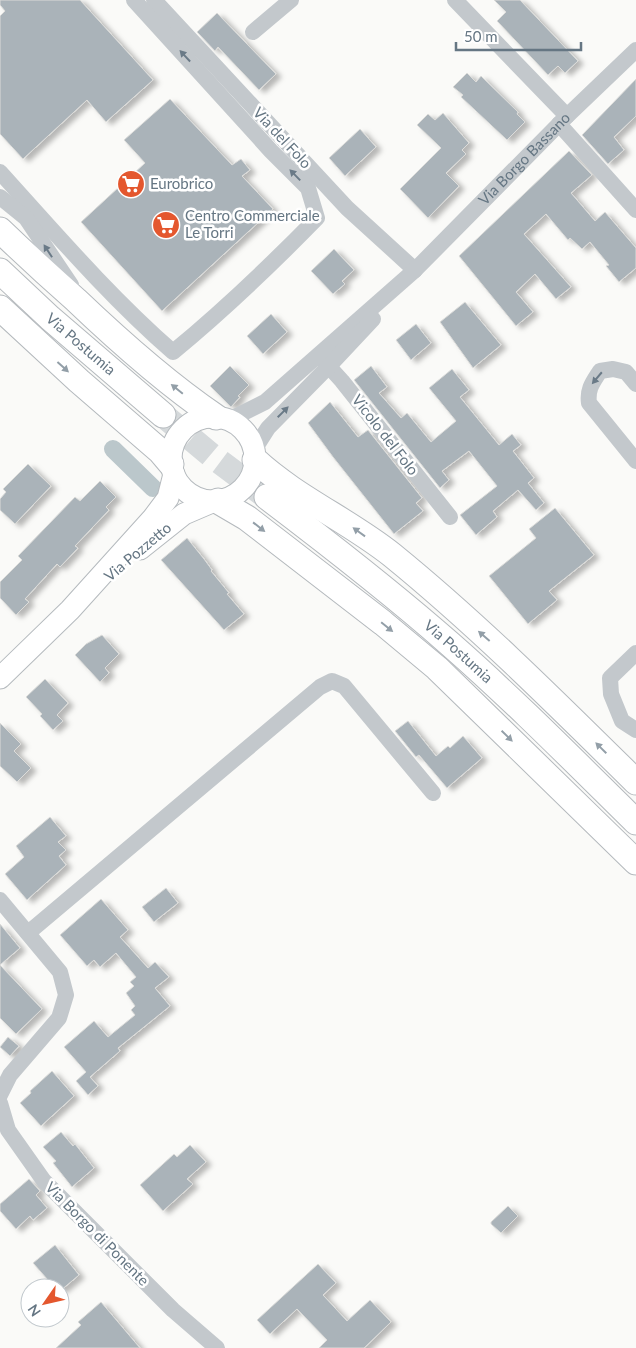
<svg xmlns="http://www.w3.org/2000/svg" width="636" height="1348" viewBox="0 0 636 1348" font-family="Lato,sans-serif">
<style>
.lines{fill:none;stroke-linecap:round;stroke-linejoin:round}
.canal{stroke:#bbc7cb;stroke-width:18}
.building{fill:#aab3b9;stroke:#dcdcda;filter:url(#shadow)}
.highway-tunnel{stroke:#d5d9db;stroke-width:25;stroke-dasharray:25 12;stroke-linecap:butt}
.major-casing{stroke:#b5babe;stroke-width:23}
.highway-casing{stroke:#b4b9bd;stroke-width:27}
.minor{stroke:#c3c8cc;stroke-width:16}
.major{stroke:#fff;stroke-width:21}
.highway{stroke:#fff;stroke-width:25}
.oneway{fill:#6a7a87}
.oneway2{fill:#939fa8}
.labels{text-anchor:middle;stroke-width:5;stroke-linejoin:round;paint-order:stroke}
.street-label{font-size:15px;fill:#657683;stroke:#fff}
.poi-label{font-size:15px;fill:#657683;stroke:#fff;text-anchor:start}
</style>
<defs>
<filter id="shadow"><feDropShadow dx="5.5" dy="3" stdDeviation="2.5" flood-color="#0004"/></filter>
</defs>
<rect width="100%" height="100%" fill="#fafaf8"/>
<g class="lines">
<path class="canal" d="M113,449L153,488"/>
</g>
<g class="building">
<path d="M0,0H80L153,80L106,122L87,100L23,159L0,134V16L5,11L0,5Z"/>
<path d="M494,0H520L578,61L565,73L558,66L548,75L497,21L506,12Z"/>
<path d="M217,13L276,74L259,90L218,47L215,51L197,32Z"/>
<path d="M467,73L476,82L481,76L518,112L517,114L525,122L507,140L461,97L463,95L453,87Z"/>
<path d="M636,79V116L614,137L624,150L608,164L582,135Z"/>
<path d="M170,99L232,165L241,159L250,170L242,176L273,209L162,311L81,222L145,163L124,140Z"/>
<path d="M443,113L469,143L462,150L466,154L446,173L459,186L428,218L400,189L441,148L417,125L428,114L435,120Z"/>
<path d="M360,129L376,147L345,176L329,158Z"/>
<path d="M569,151L592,175L571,193L595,221L605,212L636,248V268L619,282L606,266L609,265L590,242L582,249L570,238L568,240L546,214L524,234L571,287L556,299L535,274L516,292L533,312L516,326L459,256Z"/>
<path d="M334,249L354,270L342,281L345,284L333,294L311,271Z"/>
<path d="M465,302L501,345L473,368L440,322Z"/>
<path d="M271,314L287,332L263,354L247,336Z"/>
<path d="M416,324L431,343L411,360L396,340Z"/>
<path d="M230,366L249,385L238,396L240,397L231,407L210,386Z"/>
<path d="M371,366L387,387L379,393L401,418L407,413L431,442L456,421L429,388L452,369L469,390L460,397L499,445L512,434L521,445L513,451L534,478L528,483L544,503L536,510L518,490L493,511L497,517L476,535L460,515L497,486L469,451L442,471L449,480L440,488L354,380Z"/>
<path d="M330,402L358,437L368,430L422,498L416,503L423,511L394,534L333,457L308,423Z"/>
<path d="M28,464L51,486L15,524L0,510V499L6,492L3,489Z"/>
<path d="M100,481L116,497L106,507L109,510L75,546L78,548L60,567L57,564L25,599L29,602L16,615L0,598V582L22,560L18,556L75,497L80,501Z"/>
<path d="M555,508L594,555L549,591L557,600L528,624L489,576L536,538L529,529Z"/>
<path d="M187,538L204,559L212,570L211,571L229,593L227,594L244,614L224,630L161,560Z"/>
<path d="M102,635L119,654L105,668L109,673L100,682L75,655L86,644Z"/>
<path d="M45,679L68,703L57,715L63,721L53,730L40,716L42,714L26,697Z"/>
<path d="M408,721L436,756L448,746L450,748L463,736L482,758L447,788L419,755L416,757L395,731Z"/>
<path d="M0,723L21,744L14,751L31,768L17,782L0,766Z"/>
<path d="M50,817L66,836L58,842L66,850L59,856L66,865L27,900L5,874L24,857L16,846Z"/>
<path d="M166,888L178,903L154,922L142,907Z"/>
<path d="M101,899L128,930L120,937L148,968L155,962L169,977L155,988L170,1006L118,1048L120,1051L90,1077L98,1086L88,1095L76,1081L86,1072L64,1047L94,1021L108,1037L135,1015L131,1010L135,1006L126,993L134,986L130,982L136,977L116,953L100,967L94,960L87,966L60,935Z"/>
<path d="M0,924L20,948L0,965L42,1009L16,1034L0,1018Z"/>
<path d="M8,1037L19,1046L10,1056L0,1047Z"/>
<path d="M52,1071L74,1096L41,1126L20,1103L31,1093L30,1091Z"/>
<path d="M61,1132L73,1146L75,1144L94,1168L72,1187L53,1163L56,1161L43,1147Z"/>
<path d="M190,1145L206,1162L187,1179L193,1184L163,1211L140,1185L174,1154L177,1157Z"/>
<path d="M29,1179L40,1191L36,1195L47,1208L33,1220L30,1216L16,1229L0,1211V1204Z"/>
<path d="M508,1206L518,1216L501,1233L491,1224V1222Z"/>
<path d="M55,1245L79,1275L60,1291V1288H55L33,1263Z"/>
<path d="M318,1264L336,1283L323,1295L347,1321L370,1300L391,1322L364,1348H319L327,1340L297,1309L270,1334L257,1320Z"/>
<path d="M101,1302L140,1348H56L81,1325L78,1322Z"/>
</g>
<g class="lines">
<path class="highway-tunnel" d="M163,415L212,456L267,497"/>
<g class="major-casing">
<g id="major">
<circle cx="213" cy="459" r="42"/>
<path d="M140,549L184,514L212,502"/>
<path d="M0,678L70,610L153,518L168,498L174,474"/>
</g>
</g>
<g class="highway-casing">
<g id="highway">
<path d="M0,230C25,254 50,277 76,300C120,342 166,383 216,417"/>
<path id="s2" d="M0,271L50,318L163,415"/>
<path d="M0,308L79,381L160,451L171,464"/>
<path d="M255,460C296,498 348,520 392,555C478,625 557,704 636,782"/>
<path id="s3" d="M267,497C329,544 391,592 450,644C515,701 575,762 636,822"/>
<path d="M218,501L247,518L383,623L437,668L636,862"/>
</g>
</g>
<g class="minor">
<path d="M154,0L347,208L415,270"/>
<path d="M455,0L567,116"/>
<path d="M253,32L291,0"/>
<path d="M559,124L636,210"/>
<path d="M0,172C56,234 110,297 173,352C224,310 271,265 317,218L308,188L271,151L134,0"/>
<path d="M0,197L26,218L71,285"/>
<path d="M323,360L342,381L450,517"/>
<path d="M636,384L626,372L613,369L600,371C593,382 587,389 589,403L636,461"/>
<path id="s1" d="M229,420L265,402L415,270L567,116L636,50"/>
<path d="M254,450L268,428L329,366L373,319"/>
<path d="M636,653L610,678L611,694L622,721L636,730"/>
<path d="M0,900L60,972L66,995L59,1018L10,1075L0,1095"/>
<path d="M28,933L320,687L332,681L344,686L433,793"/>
<path d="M0,1103L8,1130L44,1181L173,1310L217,1348"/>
</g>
<use href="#major" class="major"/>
<use href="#highway" class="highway"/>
</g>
<defs><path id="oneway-solid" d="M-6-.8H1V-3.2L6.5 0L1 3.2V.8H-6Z" transform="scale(1.25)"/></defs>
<g class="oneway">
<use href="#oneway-solid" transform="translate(185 56) rotate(-133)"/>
<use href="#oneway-solid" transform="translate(295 175) rotate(-134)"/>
<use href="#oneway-solid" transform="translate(48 251) rotate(-123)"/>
<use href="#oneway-solid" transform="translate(597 378) rotate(130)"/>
<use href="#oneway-solid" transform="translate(283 412) rotate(-45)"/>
</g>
<g class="oneway2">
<use href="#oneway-solid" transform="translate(63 367) rotate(42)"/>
<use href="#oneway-solid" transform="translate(177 389) rotate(-141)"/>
<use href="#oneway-solid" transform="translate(259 527) rotate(38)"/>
<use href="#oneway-solid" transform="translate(359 532) rotate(-144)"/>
<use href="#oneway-solid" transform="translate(387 627) rotate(39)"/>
<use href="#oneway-solid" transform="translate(484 636) rotate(-139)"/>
<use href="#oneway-solid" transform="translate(507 736) rotate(44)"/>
<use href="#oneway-solid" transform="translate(601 748) rotate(-135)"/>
</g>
<defs>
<g id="supermarket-disc" transform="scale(1.4375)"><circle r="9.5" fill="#e4572e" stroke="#fff"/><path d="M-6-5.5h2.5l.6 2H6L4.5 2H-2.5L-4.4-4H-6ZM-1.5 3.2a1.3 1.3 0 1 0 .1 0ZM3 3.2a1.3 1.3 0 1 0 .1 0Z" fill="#fff"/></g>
</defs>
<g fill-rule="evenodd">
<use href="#supermarket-disc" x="131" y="184"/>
<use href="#supermarket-disc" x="166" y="225"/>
</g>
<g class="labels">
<g class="street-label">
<text transform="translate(282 138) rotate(47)" y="5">Via del Folo</text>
<text dy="5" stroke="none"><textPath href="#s1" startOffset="396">Via Borgo Bassano</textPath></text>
<text dy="5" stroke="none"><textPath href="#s2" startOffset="109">Via Postumia</textPath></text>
<text transform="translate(385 435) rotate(52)" y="5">Vicolo del Folo</text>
<text transform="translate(138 552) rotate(-40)" y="5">Via Pozzetto</text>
<text dy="5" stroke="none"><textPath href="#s3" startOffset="246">Via Postumia</textPath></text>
<text transform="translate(97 1234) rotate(45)" y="5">Via Borgo di Ponente</text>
</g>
<g class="poi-label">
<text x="150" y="189">Eurobrico</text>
<text x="185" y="221">Centro Commerciale<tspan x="185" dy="17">Le Torri</tspan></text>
</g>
</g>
<g transform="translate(45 1303) rotate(236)"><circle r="24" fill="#ffffff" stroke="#c1c8cd"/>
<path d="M0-4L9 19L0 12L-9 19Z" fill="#e4572e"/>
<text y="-8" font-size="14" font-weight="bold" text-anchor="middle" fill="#657683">N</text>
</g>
<path d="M456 42v8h125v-8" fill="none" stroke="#657683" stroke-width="2.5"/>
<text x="464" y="42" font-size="15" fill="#657683" stroke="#ffffff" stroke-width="4" paint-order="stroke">50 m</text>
</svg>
